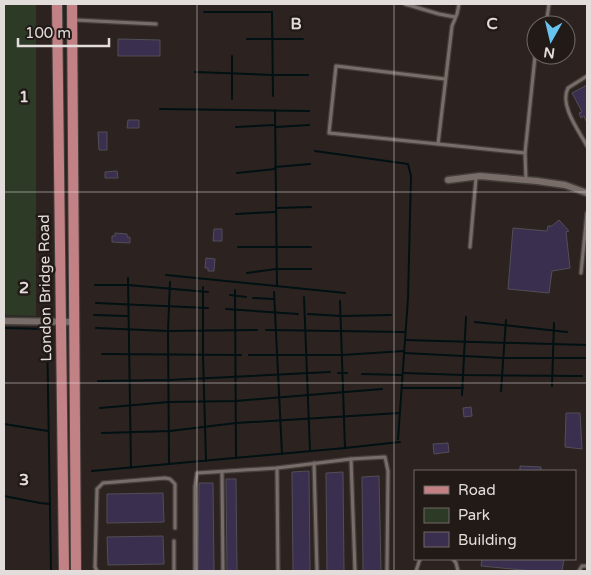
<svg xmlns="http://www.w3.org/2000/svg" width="591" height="575" viewBox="0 0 591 575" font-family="'Varela Round',sans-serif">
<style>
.green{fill:#2d3a26}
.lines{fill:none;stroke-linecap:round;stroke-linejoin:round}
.stream{stroke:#001013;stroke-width:2}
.building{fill:#3a2f4e;stroke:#514f57}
.lane-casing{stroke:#453f3c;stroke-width:5.5}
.street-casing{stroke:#453f3c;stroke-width:9}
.primary-casing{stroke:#453f3c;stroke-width:12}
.lane{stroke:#786d69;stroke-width:3}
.street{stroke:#786d69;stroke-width:6}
.primary{stroke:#c28285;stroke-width:10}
.grid{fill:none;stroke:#e2dcda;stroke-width:1;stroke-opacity:0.55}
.labels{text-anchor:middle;stroke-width:5;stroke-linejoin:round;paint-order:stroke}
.street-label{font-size:15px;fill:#e2dcda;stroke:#221a17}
.grid-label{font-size:16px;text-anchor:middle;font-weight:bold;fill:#e2dcda;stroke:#221a17;stroke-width:5;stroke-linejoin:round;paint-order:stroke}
</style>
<rect width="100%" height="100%" fill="#2c2320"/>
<path class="green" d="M4,4H36V316L4,315Z"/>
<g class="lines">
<g class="stream">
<path d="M204,12H272L273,96"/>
<path d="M247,39H303"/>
<path d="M232,56V99"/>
<path d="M195,72L273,75H308"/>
<path d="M160,109L309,111"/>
<path d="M275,110L277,286"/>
<path d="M236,127L275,125"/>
<path d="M276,127L309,125"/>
<path d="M315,151L408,164L411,176L408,298L398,439"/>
<path d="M275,167L310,164"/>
<path d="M237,173L275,169"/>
<path d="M276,208L311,207"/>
<path d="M236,214L275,212"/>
<path d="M238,247H311"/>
<path d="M247,273L276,269H311"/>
<path d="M166,275L345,293"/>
<path d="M128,278L131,468"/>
<path d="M95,285H128L208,292"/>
<path d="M203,287V355L206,461"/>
<path d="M235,290L236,458"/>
<path d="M274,292L282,454"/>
<path d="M230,295L246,297"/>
<path d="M304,297L310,451"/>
<path d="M253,298L274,299"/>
<path d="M340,301L345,448L400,442"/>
<path d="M96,303L208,308"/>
<path d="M226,309L298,314"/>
<path d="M308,314L341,316L391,315"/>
<path d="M94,315L128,316"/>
<path d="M475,322L567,332"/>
<path d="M4,328L47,329L51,571"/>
<path d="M96,328L168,331L257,330"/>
<path d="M266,330L405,332"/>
<path d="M405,340L587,345"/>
<path d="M404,353L503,358H587"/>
<path d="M102,354L241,355"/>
<path d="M249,355H342L404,351"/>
<path d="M338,373H347"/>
<path d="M403,373L463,375L582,376"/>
<path d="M362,374L402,375"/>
<path d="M98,381L169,380L330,372"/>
<path d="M552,386L554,323"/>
<path d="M403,388H463"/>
<path d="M501,391L506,320"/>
<path d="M462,395L466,317"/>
<path d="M100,408L169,402L236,401L382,389"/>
<path d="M4,424L48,431"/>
<path d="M102,433L170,431L236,423L400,413"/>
<path d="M169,464L168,331L170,282"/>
<path d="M92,471L345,448"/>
<path d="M4,496L40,503L50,504"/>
<path d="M4,571H6"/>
</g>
</g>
<g class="building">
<path d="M118,39L160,40V56H118Z"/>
<path d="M587,85V123L584,116L581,118L579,113L582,112L572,93Z"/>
<path d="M128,120H139V128H127Z"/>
<path d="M98,132H107V150H99Z"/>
<path d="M117,171L118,178H105V172Z"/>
<path d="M559,220L569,231L566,232L570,268L552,271L549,293L508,289L513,228L547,231L548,226H552Z"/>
<path d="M214,229H222V241H213Z"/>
<path d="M115,233L127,234V237H130V243L112,242V236H115Z"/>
<path d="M206,258L215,259L214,271H208V268H205Z"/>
<path d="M471,407L472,416L464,417L463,408Z"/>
<path d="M566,413H580L582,449L565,447Z"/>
<path d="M448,443L449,452L434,454L433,444Z"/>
<path d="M520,466L541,467V471H520Z"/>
<path d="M309,471L310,571H293L292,472Z"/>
<path d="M343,472L344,571H327L326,473Z"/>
<path d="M379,476L381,571H363L362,477Z"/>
<path d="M226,479H236L237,571H227Z"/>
<path d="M199,483H213L214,571H198Z"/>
<path d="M163,493L164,522L107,523V494Z"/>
<path d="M163,536L164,564L108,565L107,537Z"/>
<path d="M482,559H564L562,571H533L481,566Z"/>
</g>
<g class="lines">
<g class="lane-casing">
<g id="lane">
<path d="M405,4L439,14L455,17"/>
<path d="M459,4L457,14L452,26L438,144L525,153L526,180"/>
<path d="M75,20L156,24"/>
<path d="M546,25L549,4"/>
<path d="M587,76L568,88C559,105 579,131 587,146"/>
<path d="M438,144L329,133L336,66L445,79"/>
<path d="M525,153L536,47"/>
<path d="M470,247L476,178"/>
<path d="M581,273L587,213"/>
<path d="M351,459L355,571"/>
<path d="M314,463L317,571"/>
<path d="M277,468L278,571"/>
<path d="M222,472L223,571"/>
<path d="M174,541V571"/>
<path d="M453,559L456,563L458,571"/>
<path d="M97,571L95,567L97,489L103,483L165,478L170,479L175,484V528"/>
<path d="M195,571V487L197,473L277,468L351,459L385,457L388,471L387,571"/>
<path d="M416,571L420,559"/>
<path d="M579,571L582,566H587"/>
</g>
</g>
<g class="street-casing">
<g id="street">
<path d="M448,180L480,176L537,181L565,185L587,193"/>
<path d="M4,321L73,322"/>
</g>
</g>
<g class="primary-casing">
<g id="primary">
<path d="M57,4L64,571"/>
<path d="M72,4L76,571"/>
</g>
</g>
<use href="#lane" class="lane"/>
<use href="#street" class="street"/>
<use href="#primary" class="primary"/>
</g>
<path class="grid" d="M197,4V571M394,4V571M4,192H587M4,383H587"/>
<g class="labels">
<g class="street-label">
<text transform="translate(45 288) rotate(-91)" y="5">London Bridge Road</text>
</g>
</g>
<g class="grid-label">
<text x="296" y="29">B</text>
<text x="492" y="29">C</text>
<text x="24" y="102">1</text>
<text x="24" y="293">2</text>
<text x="24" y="485">3</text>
</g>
<rect width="591" height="575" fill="none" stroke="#e2dcda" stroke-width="10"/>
<rect x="414" y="470" width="162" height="90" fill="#221a17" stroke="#6f6865"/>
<rect x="424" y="486" width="25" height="8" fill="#c28285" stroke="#6f6865"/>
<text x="458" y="495" font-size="15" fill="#e2dcda">Road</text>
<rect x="424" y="508" width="25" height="15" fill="#2d3a26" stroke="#6f6865"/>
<text x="458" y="520" font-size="15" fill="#e2dcda">Park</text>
<rect x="424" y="532" width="25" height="15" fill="#3a2f4e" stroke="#6f6865"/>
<text x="458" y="545" font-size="15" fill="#e2dcda">Building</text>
<g transform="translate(551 40) rotate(188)"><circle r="24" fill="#221a17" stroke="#6f6865"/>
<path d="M0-4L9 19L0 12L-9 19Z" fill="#67c4f0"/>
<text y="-8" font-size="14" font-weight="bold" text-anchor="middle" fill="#e2dcda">N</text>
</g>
<path d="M18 38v8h91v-8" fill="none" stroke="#e2dcda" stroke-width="2.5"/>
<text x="25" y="38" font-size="15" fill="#e2dcda" stroke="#221a17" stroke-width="4" paint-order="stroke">100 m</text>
</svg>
